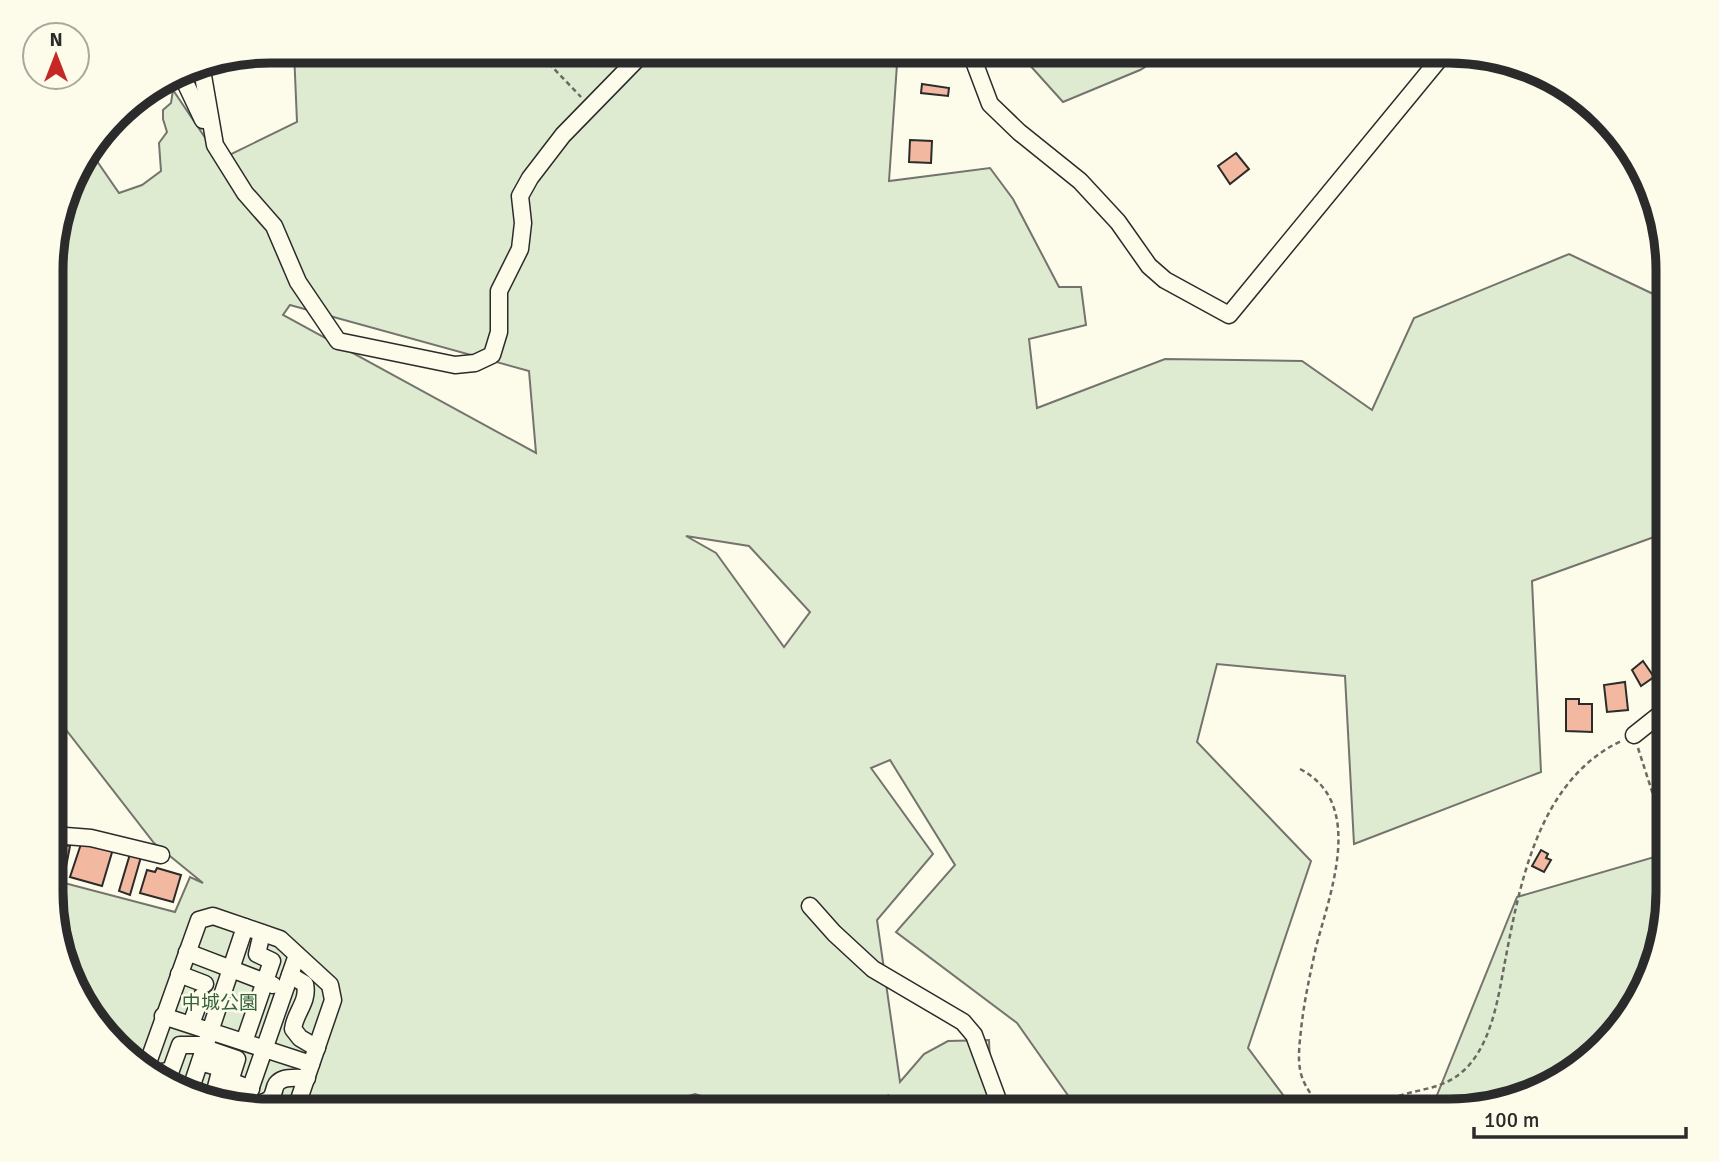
<svg xmlns="http://www.w3.org/2000/svg" width="1719" height="1162" viewBox="0 0 1719 1162" font-family="Signika,'Noto Sans JP',sans-serif">
<style>
.green{fill:#deebd1;stroke:#74746e;stroke-width:2;fill-rule:evenodd}
.building{fill:#f2b8a0;stroke:#2b2b2b;stroke-width:2}
.lines{fill:none;stroke-linecap:round;stroke-linejoin:round}
.minor-casing{stroke:#2b2b2b;stroke-width:19}
.path{stroke:#6a6964;stroke-width:2.5;stroke-dasharray:5 3.5;stroke-linecap:butt}
.minor{stroke:#fdfbea;stroke-width:16}
.labels{text-anchor:middle;stroke-width:5;stroke-linejoin:round;paint-order:stroke}
.park-label{font-size:19px;fill:#34623c;stroke:#fdfbea}
.rim{fill:none;stroke:#2b2b2b;stroke-width:9}
</style>
<rect width="100%" height="100%" fill="#fdfbea"/>
<g class="green">
<path d="M294,51H880L897,64L889,181L990,168L1013,199L1059,287H1081L1086,325L1029,339L1037,408L1165,359L1302,361L1372,410L1414,318L1569,254L1668,301V532L1532,581L1541,772L1354,844L1345,676L1217,664L1197,742L1311,861L1248,1048L1295,1111H1079L1017,1023L896,932L955,865L890,760L871,768L933,854L877,920L900,1082L924,1054L948,1041L989,1040L991,1086L1009,1101L1014,1111H877L889,1095L858,1111H751L695,1094L639,1111H440L437,1106V1111H270L200,1100L148,1074L80,1002L53,920V880L175,912L190,877L203,883L154,843L53,713V242L74,173L90,151L119,193L142,185L161,171L159,143L167,132L163,119V110L171,103L173,90L214,151L217,161L297,122ZM290,305L529,371L536,453L283,315ZM686,536L749,546L810,612L784,647L716,553Z"/>
<path d="M1026,51H1171L1140,70L1063,102L1027,62Z"/>
<path d="M1668,853V906L1631,1014L1558,1082L1463,1111H1427L1431,1110L1517,897Z"/>
</g>
<g class="building">
<path d="M922,84L949,88L948,96L921,93Z"/>
<path d="M910,140L932,141L931,163L909,162Z"/>
<path d="M1236,153L1249,169L1230,184L1218,166Z"/>
<path d="M1668,631V657L1657,636Z"/>
<path d="M1643,661L1654,677L1641,686L1632,670Z"/>
<path d="M1625,682L1628,710L1607,712L1604,685Z"/>
<path d="M1566,699H1579V704H1592V732L1566,731Z"/>
<path d="M53,843L70,846L65,872L53,870Z"/>
<path d="M81,844L113,849L102,886L70,877Z"/>
<path d="M1541,850L1548,854L1546,858L1551,860L1544,872L1532,866Z"/>
<path d="M130,854L141,857L130,895L119,891Z"/>
<path d="M157,868L181,875L173,902L140,893L147,870L155,872Z"/>
</g>
<g class="lines">
<g class="minor-casing">
<g id="minor">
<path d="M970,51L990,104L1019,132L1080,181L1118,222L1149,266L1165,280L1229,315L1446,51"/>
<path d="M201,64L215,145L245,193L274,226L298,282L338,341L455,365L475,363L492,355L499,332V291L520,249L523,223L520,196L530,178L563,135L645,51"/>
<path d="M176,74L183,78L203,120"/>
<path d="M1634,735L1668,708"/>
<path d="M53,835L91,838L161,855"/>
<path d="M810,906L834,933L873,969L963,1022L974,1035L1002,1111"/>
<path d="M187,952L273,985"/>
<path d="M179,974L205,984"/>
<path d="M290,975L305,984C309,1002 295,1012 293,1029L300,1038L317,1048"/>
<path d="M163,1016L311,1064"/>
<path d="M191,1024L201,997"/>
<path d="M244,1042L272,961L257,954L262,933"/>
<path d="M205,1048L237,1059L230,1081L251,1089"/>
<path d="M200,1062L221,1068L215,1091L246,1102"/>
<path d="M145,1071L199,920L213,916L280,939L330,985L333,1000L295,1111"/>
<path d="M146,1072L158,1073L171,1070L180,1045H206"/>
<path d="M189,1094L245,927"/>
<path d="M245,1105C288,1103 264,1086 284,1079C290,1077 300,1078 307,1078"/>
<path d="M244,1107L297,955"/>
</g>
</g>
<g class="path">
<path d="M537,51L581,97"/>
<path d="M1638,748L1668,841"/>
<path d="M1300,769C1366,803 1330,893 1316,947C1310,975 1304,1001 1301,1030C1299,1049 1296,1069 1306,1086C1310,1093 1316,1103 1323,1106C1354,1118 1370,1104 1398,1096C1421,1089 1444,1088 1462,1072C1489,1049 1497,1005 1503,972C1519,888 1536,782 1621,741"/>
</g>
<use href="#minor" class="minor"/>
</g>
<g class="labels">
<g class="park-label">
<text x="220" y="1009">中城公園</text>
</g>
</g>
<path d="M0 0H1719V1162H0ZM270 63H1449A207 207 0 0 1 1656 270V892A207 207 0 0 1 1449 1099H270A207 207 0 0 1 63 892V270A207 207 0 0 1 270 63Z" fill="#fdfbea" fill-rule="evenodd"/>
<path class="rim" d="M270 63H1449A207 207 0 0 1 1656 270V892A207 207 0 0 1 1449 1099H270A207 207 0 0 1 63 892V270A207 207 0 0 1 270 63Z"/>
<g transform="translate(56 56)"><circle r="33" fill="#fdfbea" stroke="#a9a89e" stroke-width="2"/>
<path d="M0-5L12 26L0 18L-12 26Z" fill="#c62828"/>
<text y="-10" font-size="19" font-weight="bold" text-anchor="middle" fill="#2b2b2b">N</text>
</g>
<path d="M1474 1127v10h212v-10" fill="none" stroke="#2b2b2b" stroke-width="3.5"/>
<text x="1484" y="1127" font-size="21" fill="#2b2b2b" stroke="#fdfbea" stroke-width="5" paint-order="stroke">100 m</text>
</svg>
